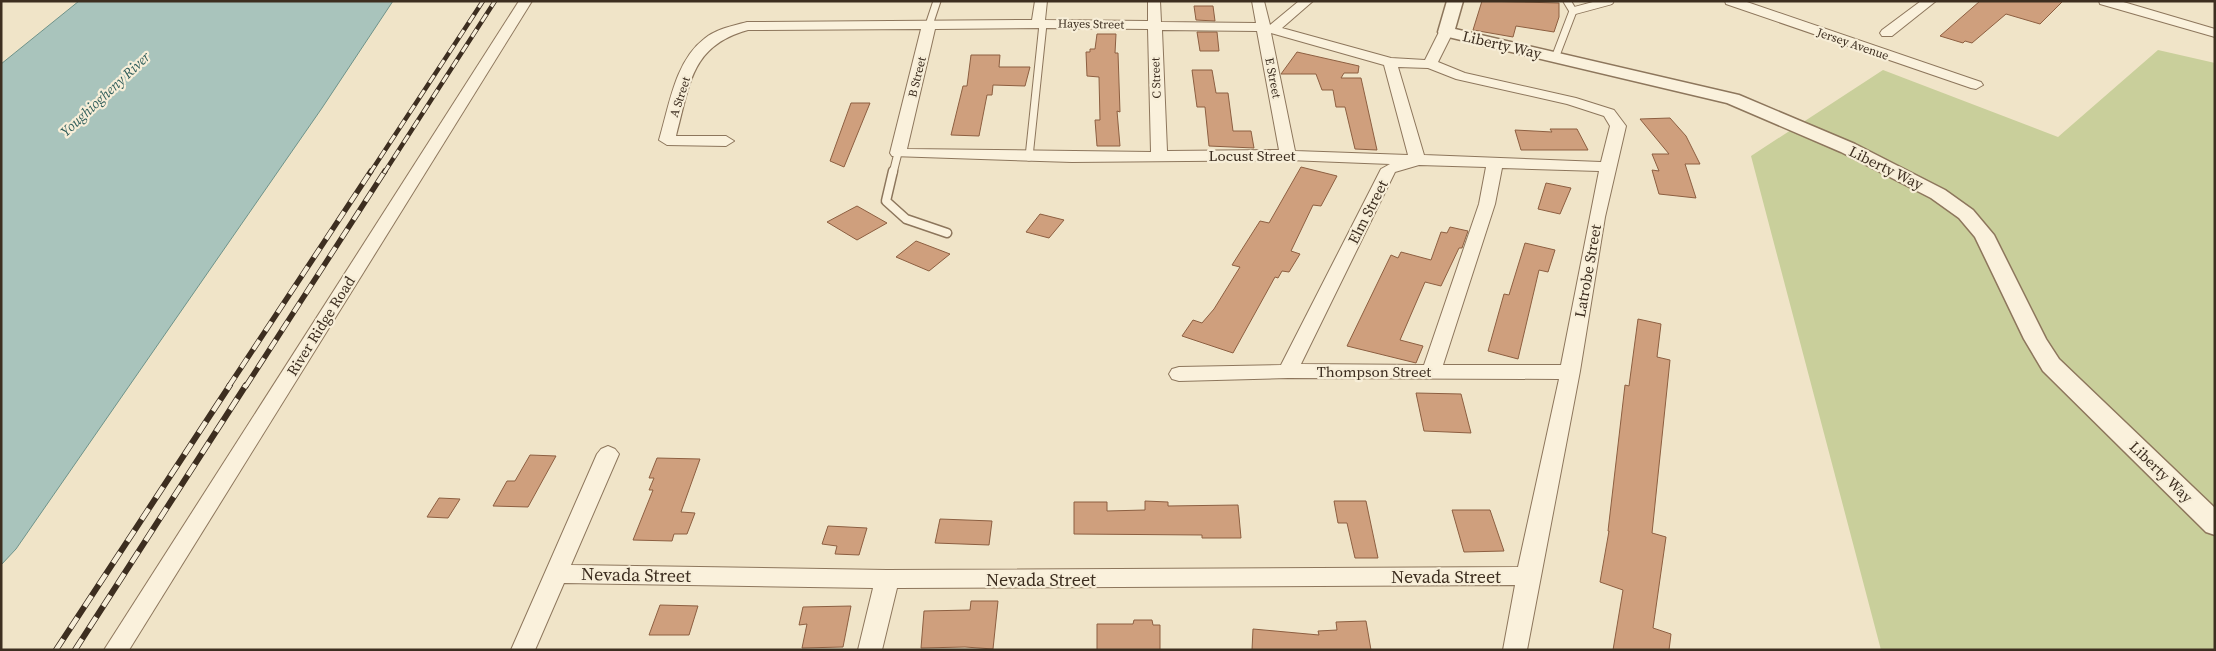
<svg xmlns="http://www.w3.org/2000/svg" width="2216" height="651" viewBox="0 0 2216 651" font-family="'Source Serif 4',serif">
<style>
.green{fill:#c9cf9b}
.water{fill:#a9c4bc;stroke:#6f938a}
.building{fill:#cf9f7d;stroke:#8d5f41}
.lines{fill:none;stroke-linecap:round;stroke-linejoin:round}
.service-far1-casing{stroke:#8d765c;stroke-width:9}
.service-casing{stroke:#8d765c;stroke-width:11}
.minor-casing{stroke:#8d765c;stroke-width:2}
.tertiary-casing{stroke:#8d765c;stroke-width:3}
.service-far1{stroke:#faf1dc;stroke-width:7}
.service{stroke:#faf1dc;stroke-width:8}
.minor{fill:#faf1dc;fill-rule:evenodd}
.tertiary{fill:#faf1dc;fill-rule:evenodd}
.rail-far2-casing{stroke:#3d2e20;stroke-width:4.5}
.rail-far1-casing{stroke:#3d2e20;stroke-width:5.5}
.rail-casing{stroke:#3d2e20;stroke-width:6}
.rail-far2{stroke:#f7eed8;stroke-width:3;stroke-dasharray:9;stroke-linecap:butt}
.rail-far1{stroke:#f7eed8;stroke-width:4;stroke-dasharray:11;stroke-linecap:butt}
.rail{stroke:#f7eed8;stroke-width:4.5;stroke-dasharray:13;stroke-linecap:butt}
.labels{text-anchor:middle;stroke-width:4.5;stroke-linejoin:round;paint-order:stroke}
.far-street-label{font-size:12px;fill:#3d2e20;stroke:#f7eed8}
.far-water-label{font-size:14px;font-style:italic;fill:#2f5d5a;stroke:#f7eed8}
.street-label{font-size:15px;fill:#3d2e20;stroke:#f7eed8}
.near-street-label{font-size:18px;fill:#3d2e20;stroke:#f7eed8}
</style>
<rect width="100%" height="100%" fill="#f0e4c8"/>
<path class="green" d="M2158,50L2215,63V650H1881L1751,156L1883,70L2058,137Z"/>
<path class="water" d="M79,1H393L322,108L16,549L1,565V64Z"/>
<g class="building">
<path d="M1482,1L1559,3V17L1554,32L1516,26L1513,37L1473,30Z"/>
<path d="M1980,1H2063L2040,24L2006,14L1972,43L1965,41L1963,43L1940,36Z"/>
<path d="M1194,6H1213L1215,21L1196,20Z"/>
<path d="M1197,32H1217L1219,51H1200Z"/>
<path d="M1097,34H1116L1115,53H1118L1120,112L1117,111L1120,146H1097L1095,120H1100L1099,77L1087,76L1086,52H1090V49H1095Z"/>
<path d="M1297,52L1359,66L1358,73H1344L1341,78H1361L1377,150L1355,149L1345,107H1336L1333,90H1322L1316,74H1281Z"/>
<path d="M971,55H1000L999,67H1030L1025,86L993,85L992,95H987L979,136L951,135L963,86H967Z"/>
<path d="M1192,70H1212L1216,93H1228L1233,131H1251L1254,148L1209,146L1205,107H1197Z"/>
<path d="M851,103H870L844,167L830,161Z"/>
<path d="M1670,118L1686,136L1700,164H1685L1696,198L1659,194L1652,170L1659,171L1652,154H1669L1640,119Z"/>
<path d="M1550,129H1577L1588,150H1521L1515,130L1552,132Z"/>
<path d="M1301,167L1337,176L1321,206L1313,205L1291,251L1300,254L1289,272L1282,271L1278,278L1275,277L1233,353L1182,336L1193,320L1202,323L1214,309L1240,267L1232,265L1260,221L1269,223Z"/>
<path d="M1546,183L1571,188L1560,214L1538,209Z"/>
<path d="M857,206L887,223L857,240L827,222Z"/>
<path d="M1040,214L1064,220L1049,238L1026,232Z"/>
<path d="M1450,227L1468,231L1462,248H1459L1441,286L1425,282L1400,340L1423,346L1416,363L1347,346L1391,255L1398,258L1401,252L1431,260L1441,232L1447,233Z"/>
<path d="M916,241L950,254L929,271L896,257Z"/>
<path d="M1525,243L1555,250L1548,272L1539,270L1518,359L1488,351L1504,294L1509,295Z"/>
<path d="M1638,319L1661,324L1657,357L1670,360L1652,533L1666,537L1653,628L1671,634L1669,650H1613L1623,590L1600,582L1609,531H1608L1625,385L1629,386Z"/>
<path d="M1416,393L1461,394L1471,433L1424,431Z"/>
<path d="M530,455L556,456L528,507L493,506L507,481H515Z"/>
<path d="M657,458L700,459L681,512L695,513L687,534H674L672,541L633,540L653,490H649L654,478H649Z"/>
<path d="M439,498L460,499L448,518L427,517Z"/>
<path d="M1145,501L1168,502V506L1238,505L1241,538H1202V535L1074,534V502H1107V511L1145,510Z"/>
<path d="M1334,501H1366L1378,558H1355L1347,523H1338Z"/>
<path d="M1452,510H1490L1504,551L1464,552Z"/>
<path d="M940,519L992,521L989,545L935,543Z"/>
<path d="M828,526L867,528L859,555L835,554L837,546L822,544Z"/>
<path d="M971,601H998L993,649L965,647L921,648L924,611L970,610Z"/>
<path d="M660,605L698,606L689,635H649Z"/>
<path d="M851,606L843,647L802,648L807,624L799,625L803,607Z"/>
<path d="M1134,620H1152L1153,625H1160V650H1097V624H1133Z"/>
<path d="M1366,621L1371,650H1252L1253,629L1319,635L1318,631L1337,630L1336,622Z"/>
</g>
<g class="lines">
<g class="service-far1-casing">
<g id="service-far1">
<path d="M1573,11L1610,1"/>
<path d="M929,25L937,1"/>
<path d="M1555,58L1573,11L1567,1"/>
<path d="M1029,157L1043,24"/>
<path d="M893,173L898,153"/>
</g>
</g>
<g class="service-casing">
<path id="service" d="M893,171L886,201L906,219L947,233"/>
</g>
<g class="minor-casing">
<g id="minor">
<path d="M519,1H532L129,650H104Z"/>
<path d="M1035,1H1047L1045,20L1148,21V1H1160L1161,22L1256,23L1252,1H1264L1270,25L1299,1H1313L1282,28L1391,58L1425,60L1439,32L1446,28L1453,32L1438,62L1465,73L1576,98L1614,110L1626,126L1605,217L1580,371L1527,650H1503L1515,585L897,588L882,650H858L873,588L564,583L535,650H511L597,454L601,449L608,446L615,449L619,454L571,565L887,570L1518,567L1559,379L1288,378L1179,381L1172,379L1169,374L1172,369L1179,367L1281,365L1381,169L1390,164L1288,160L1072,162L892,156L890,153L921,29L748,30C690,46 690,85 676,136H726L734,141L726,146L667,145L659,140C669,107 675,61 704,39C716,29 732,26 747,22L1032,20ZM1043,28L1148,29L1151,152L907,149L935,29ZM1162,30L1257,31L1279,150L1167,151ZM1271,33L1384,65L1408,155L1295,151ZM1398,67L1428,68L1456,79L1567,104L1604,116L1610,126L1601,162L1424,155ZM1419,165L1486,167L1479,204L1424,365L1301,364L1395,172ZM1502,168L1599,171L1561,365H1443L1495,204Z"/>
<path d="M1725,1H1744L1981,82L1983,85L1976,89L1971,88L1726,4Z"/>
<path d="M1921,1H1936L1892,36H1882L1880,33L1882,30Z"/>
<path d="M2099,1H2120L2215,29V37L2100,4Z"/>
</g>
</g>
<g class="tertiary-casing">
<path id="tertiary" d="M1447,1H1463L1455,29L1739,95L1855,144L1945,190L1973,210L1994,235L2046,339L2059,359L2215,508V535L2206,532L2043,371L2024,339L1975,237L1959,218L1931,198L1841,152L1727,103L1440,35L1438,32Z"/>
</g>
<use href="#service-far1" class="service-far1"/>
<use href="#service" class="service"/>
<use href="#minor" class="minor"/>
<use href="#tertiary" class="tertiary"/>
<g class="rail-far2-casing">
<g id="rail-far2">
<path d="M370,173L483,1"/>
<path d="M384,173L495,1"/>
</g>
</g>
<g class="rail-far1-casing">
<g id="rail-far1">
<path d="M229,386L371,171"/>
<path d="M246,386L385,171"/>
</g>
</g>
<g class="rail-casing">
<g id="rail">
<path d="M56,650L230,385"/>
<path d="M75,650L246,385"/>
</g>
</g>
<use href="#rail-far2" class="rail-far2"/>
<use href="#rail-far1" class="rail-far1"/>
<use href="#rail" class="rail"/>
</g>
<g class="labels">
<g class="far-street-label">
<text transform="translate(1091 24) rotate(1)" y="4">Hayes Street</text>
<text transform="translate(1853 44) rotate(19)" y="4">Jersey Avenue</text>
<text transform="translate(917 77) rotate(-76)" y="4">B Street</text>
<text transform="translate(1156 78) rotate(-92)" y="4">C Street</text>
<text transform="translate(1273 78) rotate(79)" y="4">E Street</text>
<text transform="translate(680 97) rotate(-72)" y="4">A Street</text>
</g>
<g class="far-water-label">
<text transform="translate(105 94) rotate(-43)" y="5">Youghiogheny River</text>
</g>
<g class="street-label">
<text transform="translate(1502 45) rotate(13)" y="5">Liberty Way</text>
<text x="1252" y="161">Locust Street</text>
<text transform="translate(1886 168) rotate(26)" y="5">Liberty Way</text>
<text transform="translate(1368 212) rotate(-63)" y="5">Elm Street</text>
<text transform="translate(1588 271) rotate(-80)" y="5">Latrobe Street</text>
<text transform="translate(321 326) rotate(-58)" y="5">River Ridge Road</text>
<text x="1374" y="377">Thompson Street</text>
<text transform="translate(2161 472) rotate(44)" y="5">Liberty Way</text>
</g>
<g class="near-street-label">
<text transform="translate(636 575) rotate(1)" y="6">Nevada Street</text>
<text x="1446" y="583">Nevada Street</text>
<text x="1041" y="586">Nevada Street</text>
</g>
</g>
<rect width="2216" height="651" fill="none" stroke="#3d2e20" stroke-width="5"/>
</svg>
